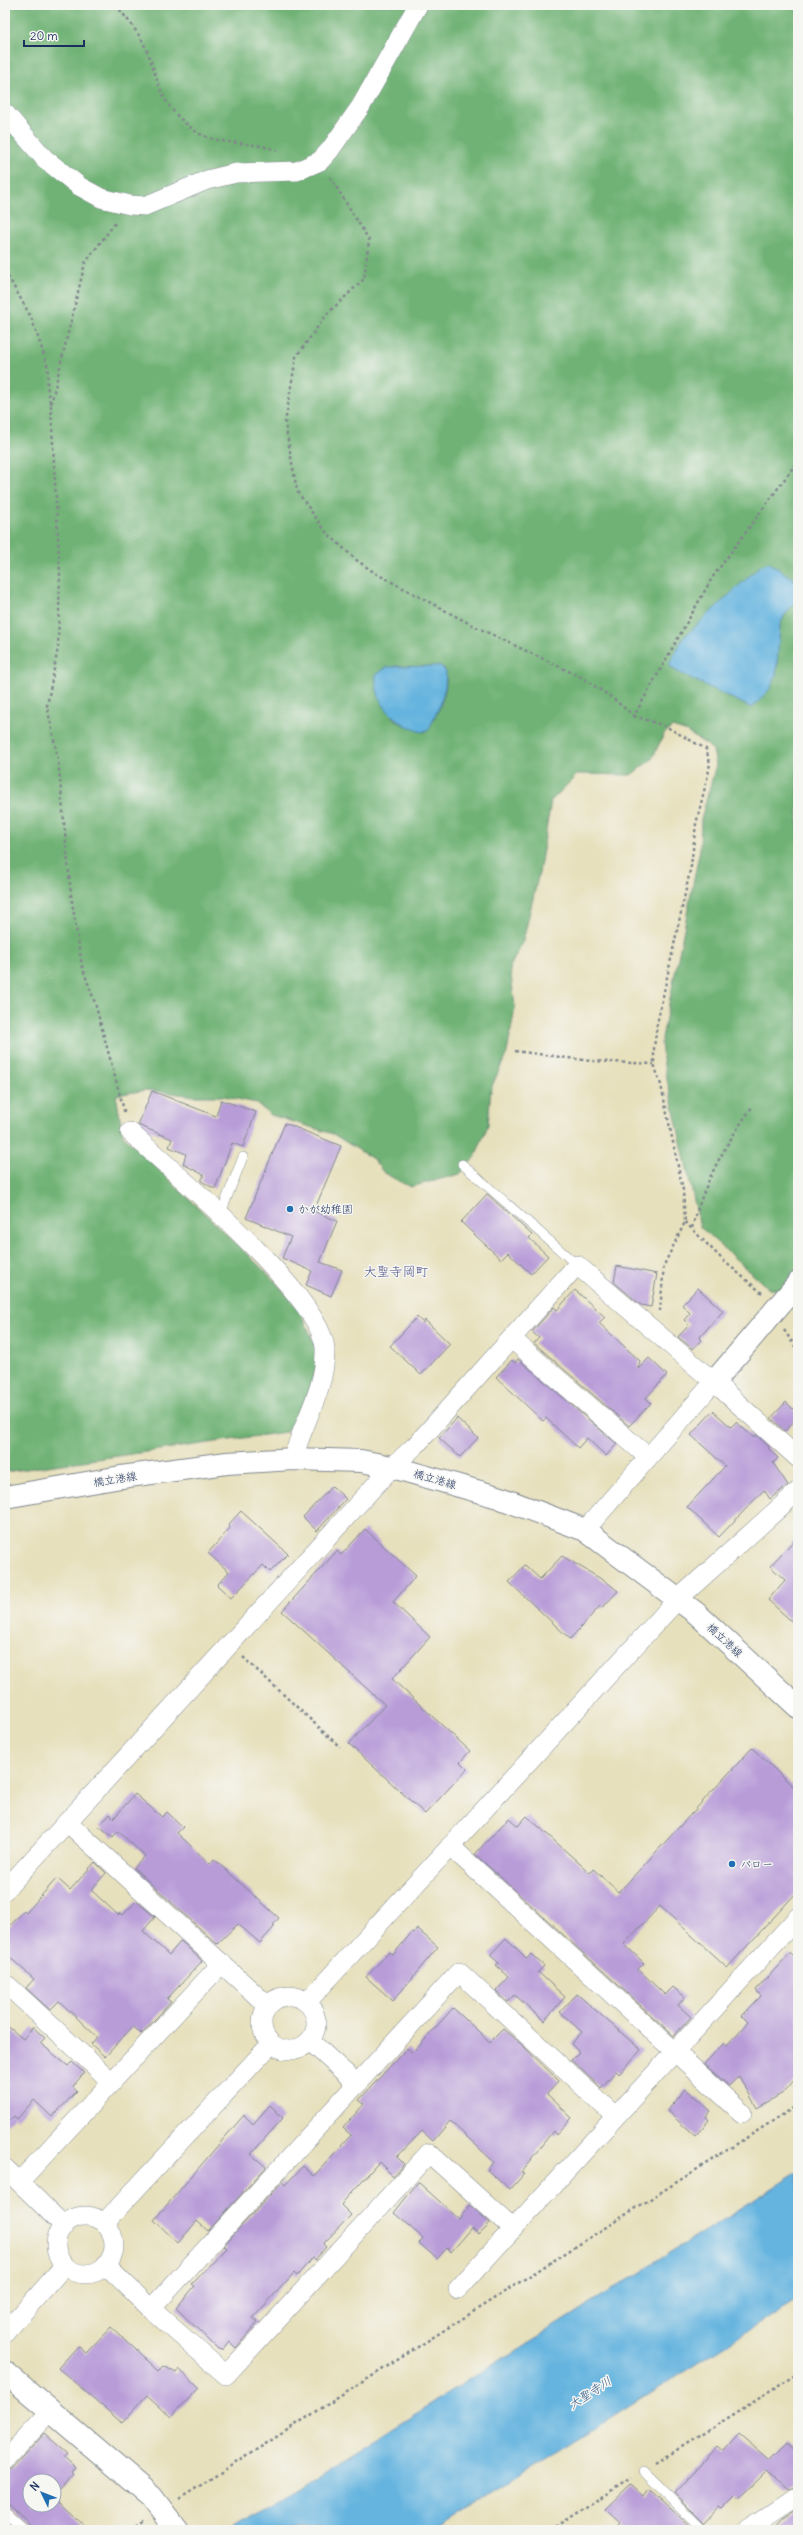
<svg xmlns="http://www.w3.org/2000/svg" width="803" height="2535" viewBox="0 0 803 2535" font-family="Delius,'Klee One',sans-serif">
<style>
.forest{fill:#6fb274;stroke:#457069;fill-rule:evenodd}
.water{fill:#65b4df;stroke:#40729e}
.building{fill:#b89cd8}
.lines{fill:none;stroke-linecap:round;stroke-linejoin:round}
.lane-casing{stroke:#81888d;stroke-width:10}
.street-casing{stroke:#81888d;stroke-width:20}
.secondary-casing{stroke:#81888d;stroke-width:24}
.primary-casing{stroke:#81888d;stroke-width:24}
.path{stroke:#81888d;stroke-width:2.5;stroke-dasharray:3 3;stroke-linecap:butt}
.lane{stroke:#fff;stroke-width:9}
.street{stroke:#fff;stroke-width:19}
.secondary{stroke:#fff;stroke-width:22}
.primary{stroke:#fff;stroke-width:22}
.poi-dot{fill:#1f6fb2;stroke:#f6f6f2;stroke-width:1.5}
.labels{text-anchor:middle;stroke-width:3;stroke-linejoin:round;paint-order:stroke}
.poi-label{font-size:11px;fill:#1b2f5e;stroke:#f6f6f2;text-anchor:start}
.street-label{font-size:11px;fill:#1b2f5e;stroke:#f6f6f2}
.water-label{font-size:12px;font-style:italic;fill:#315785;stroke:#f6f6f2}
.quarter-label{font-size:13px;fill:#525589;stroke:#f6f6f2}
</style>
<rect width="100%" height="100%" fill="#f6f6f2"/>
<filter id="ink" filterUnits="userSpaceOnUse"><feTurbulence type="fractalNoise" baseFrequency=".025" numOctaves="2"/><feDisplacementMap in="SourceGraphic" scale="8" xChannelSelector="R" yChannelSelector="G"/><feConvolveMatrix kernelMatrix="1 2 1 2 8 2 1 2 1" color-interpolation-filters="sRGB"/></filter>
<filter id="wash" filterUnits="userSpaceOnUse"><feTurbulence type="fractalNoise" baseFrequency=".012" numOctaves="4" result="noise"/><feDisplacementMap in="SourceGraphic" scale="16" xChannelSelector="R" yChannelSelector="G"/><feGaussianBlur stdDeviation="0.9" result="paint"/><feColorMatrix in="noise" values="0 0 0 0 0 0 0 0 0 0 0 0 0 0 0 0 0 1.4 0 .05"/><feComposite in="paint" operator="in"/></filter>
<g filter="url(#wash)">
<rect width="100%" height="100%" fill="#e7e0bc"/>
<path class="forest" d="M5,5H798V582L669,665L676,671L752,708L776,676L780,625L784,616L798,598V1290L769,1289L700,1227L664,1066L661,1043L700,849L701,819L716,765L713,750L706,744L685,731L672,727L664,734L652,759L631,775L578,774L551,801L539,873L523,941L510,967L515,1007L507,1053L491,1088L488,1125L475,1157L460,1174L410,1187L384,1173L373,1159L333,1134L271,1115L256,1103L224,1096H195L146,1090L116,1095L123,1135L275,1281L300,1311L320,1356L302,1409L286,1432L5,1472ZM394,666L444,668C452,685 437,718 425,732L400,723L392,717Z"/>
<g class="water">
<path d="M768,562L798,582V598L784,616L780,625L776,676L770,689L752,708L676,671L669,665L683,638L759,567Z"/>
<path d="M441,666L446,672L445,687L440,705L429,729L422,732C396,724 374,705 376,675L387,667Z"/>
<path d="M798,2172V2299L434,2530H232Z"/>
</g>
<g id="blocks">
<g class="building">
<path d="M152,1091L216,1116L221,1100L256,1112L243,1147L232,1143L215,1189L201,1181L204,1175L183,1164L186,1154L169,1147L172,1139L138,1125Z"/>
<path d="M285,1123L341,1146L314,1211L337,1221L320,1262L342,1270L331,1296L306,1285L312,1271L282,1258L291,1237L246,1218Z"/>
<path d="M487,1194L532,1235L529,1238L548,1256L531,1274L508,1252L501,1259L461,1222Z"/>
<path d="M617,1266L657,1274L651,1307L641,1305L614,1282Z"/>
<path d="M698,1288L723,1311L699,1338L701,1340L693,1349L678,1337L689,1325L684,1320L690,1313L682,1305Z"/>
<path d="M575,1290L605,1317L599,1323L640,1361L638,1369L649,1358L667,1375L646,1398L651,1403L629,1426L534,1343L539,1338L532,1332L554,1307L557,1310Z"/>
<path d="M417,1317L423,1323L425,1320L450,1344L421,1375L390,1346Z"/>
<path d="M518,1359L617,1444L606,1456L587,1438L578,1448L546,1418L543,1421L496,1377L512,1360L515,1363Z"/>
<path d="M786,1402L798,1414V1417L785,1431L771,1418Z"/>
<path d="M713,1411L731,1427L736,1422L753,1437L756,1435L769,1447L768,1448L778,1458L773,1463L788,1485L770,1499L764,1490L719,1537L687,1507L725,1466L691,1435Z"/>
<path d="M457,1418L478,1438L460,1457L439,1438Z"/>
<path d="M332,1486L346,1499L317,1531L303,1517Z"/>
<path d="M241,1511L288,1554L270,1572L263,1565L231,1598L217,1585L229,1572L208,1553L230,1528L228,1525Z"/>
<path d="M365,1529L416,1576L393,1602L430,1637L392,1679L470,1751L460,1762L467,1769L425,1814L349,1744L385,1705L282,1611L337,1551L341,1555Z"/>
<path d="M798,1536V1627L768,1600L785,1580L770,1566Z"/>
<path d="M562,1556L608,1583L618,1591L602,1608L600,1606L570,1639L509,1582L525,1565L540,1579Z"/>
<path d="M752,1748L798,1791V1891L727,1968L660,1906L624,1944L644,1963L638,1969L665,1995L673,1987L685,1997L678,2005L691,2017L674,2036L475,1854L509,1818L518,1826L527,1816L590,1873L593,1869L619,1892Z"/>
<path d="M135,1794L162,1817L167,1812L183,1827L177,1833L210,1864L214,1859L279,1918L273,1925L275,1926L260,1943L238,1924L217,1944L134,1868L145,1856L118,1831L113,1837L99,1826L110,1814L114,1818Z"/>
<path d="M95,1862L106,1873L91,1890L118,1915L120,1913L123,1915L136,1901L155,1917L143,1931L169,1955L181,1941L202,1961L167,1999L171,2002L141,2034L133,2026L105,2057L91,2044L97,2037L59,2001L50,2010L26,1988L34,1979L5,1953V1931L24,1911L26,1913L57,1878L70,1890Z"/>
<path d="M417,1929L438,1947L393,2001L366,1977L389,1952L393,1955L412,1932L414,1933Z"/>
<path d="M506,1938L527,1959L531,1954L544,1966L538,1972L565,1997L544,2021L515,1995L508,2002L496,1991L509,1977L496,1965L499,1963L490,1955Z"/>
<path d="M790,1953L798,1961V2076L783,2093L757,2108L739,2076L729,2086L704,2064L724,2043L727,2045L748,2022L742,2016L761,1996L756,1990Z"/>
<path d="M577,1994L641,2050L619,2074L616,2071L601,2088L571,2060L579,2052L571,2044L582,2032L560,2012Z"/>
<path d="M453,2008L490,2042L503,2029L522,2045L559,2081L547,2094L572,2118L556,2135L553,2131L531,2159L532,2160L521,2173L524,2174L510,2190L487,2170L494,2162L450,2121L433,2141L422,2131L397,2157L404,2164L393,2176L379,2162L343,2202L341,2205L351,2215L323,2244L326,2247L315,2260L312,2258L297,2276L294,2273L253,2318L258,2322L236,2348L229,2341L222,2350L218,2349L176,2308L195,2286L192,2284L227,2248L224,2245L282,2182L285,2185L303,2166L314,2176L351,2135L343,2128L364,2104L359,2100L407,2048L413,2053Z"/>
<path d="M5,2024L23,2039L33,2027L45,2038L40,2043L68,2066L72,2062L84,2073L73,2086L77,2091L52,2117L34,2100L17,2119L14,2116L5,2125Z"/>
<path d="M686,2089L711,2111L706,2117L709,2120L695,2136L667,2111Z"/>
<path d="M270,2105L283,2118L251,2154L266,2167L208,2231L197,2221L178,2243L154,2220L244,2115L253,2124Z"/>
<path d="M418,2182L459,2219L470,2205L490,2223L479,2234L472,2228L451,2252L447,2248L437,2259L419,2243L423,2238L394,2213Z"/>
<path d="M111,2327L159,2371L164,2366L176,2373L179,2369L199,2388L171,2417L147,2395L122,2423L58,2368L78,2346L86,2353Z"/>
<path d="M45,2433L68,2453L64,2457L76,2468L72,2473L74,2475L54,2496V2481H30V2505H54V2498L89,2530H35L5,2502V2471L13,2468Z"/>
<path d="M739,2434L769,2460L787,2442L798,2452V2485L787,2490L767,2471L738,2500L734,2497L721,2510L718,2508L704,2523L674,2493L718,2446L724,2451Z"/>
<path d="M631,2484L644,2496L649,2489L694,2530H613L620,2523L605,2509Z"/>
<path d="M798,2509V2530H773L782,2520Z"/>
</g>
</g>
</g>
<g filter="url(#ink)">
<use href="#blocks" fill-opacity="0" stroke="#81888d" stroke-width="1"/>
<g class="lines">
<g class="lane-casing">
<g id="lane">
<path d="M462,1164L577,1265"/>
<path d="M220,1215L243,1157"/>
<path d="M643,2471L703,2530"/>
<path d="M5,2513L24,2530"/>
</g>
</g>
<g class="street-casing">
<g id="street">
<path d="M5,113L45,159L79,186L101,198L130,205L145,206L207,180L236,173L297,171L320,161L330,150L361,106L418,5"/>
<path d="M130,1132C171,1170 323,1297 325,1349C326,1389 303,1421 293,1459"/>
<path d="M512,1339L648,1457"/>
<path d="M585,1530L714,1382"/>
<path d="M67,1822L268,2006"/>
<path d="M450,1846L742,2113"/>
<path d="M5,1890L392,1467L416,1445L577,1265L714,1382L798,1458"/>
<path d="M5,1983L112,2082"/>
<circle cx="289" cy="2023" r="27"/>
<path d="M307,2002L678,1599L798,1491"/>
<path d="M310,2041L357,2084"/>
<path d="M5,2168L64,2226"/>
<path d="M20,2181L222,1963"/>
<circle cx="85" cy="2245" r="29"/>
<path d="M104,2223L271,2044"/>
<path d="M106,2265L151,2309L226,2375L429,2153L513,2229"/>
<path d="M458,2289L798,1917"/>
<path d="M151,2309L459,1972L615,2116"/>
<path d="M5,2333L64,2266"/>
<path d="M5,2460L50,2412"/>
<path d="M747,2530L798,2496"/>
</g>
</g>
<g class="secondary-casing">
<g id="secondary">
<path d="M714,1382L798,1283"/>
<path d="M5,2372L152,2497L177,2530"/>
</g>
</g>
<g class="primary-casing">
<path id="primary" d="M5,1497L121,1477L227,1463L293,1459L361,1461L392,1467L498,1497L585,1530L696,1613L798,1707"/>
</g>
<g class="path">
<path d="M116,5C124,15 133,26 140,37C159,69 153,95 184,122C191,128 198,134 207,137C230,145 256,142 279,151"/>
<path d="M330,177L369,240L364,279L327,314L296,357L285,423L297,491L325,531L355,559L375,573L474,626L581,677L611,697L634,716L712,578L798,461"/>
<path d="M5,271L31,317L41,346L48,368L47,386L51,407L60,574L58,648L47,706L58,759L71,895L82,966L95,1003L125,1114"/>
<path d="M51,404L85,263L116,222"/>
<path d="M634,716L665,726L706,749L710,763L708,775L696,824L691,866L657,1024L654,1048V1064L661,1085L683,1190L685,1222L664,1265L660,1311"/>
<path d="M515,1051L591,1061L654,1064"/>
<path d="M685,1222L725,1262L762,1293"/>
<path d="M692,1228C706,1178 723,1149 752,1107"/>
<path d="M784,1330L798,1351"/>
<path d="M243,1657L340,1747"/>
<path d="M656,2463L798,2374"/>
<path d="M179,2499L798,2105"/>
<path d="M131,2530L145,2521"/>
<path d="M550,2530L631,2478"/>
</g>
<use href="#lane" class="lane"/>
<use href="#street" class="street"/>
<use href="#secondary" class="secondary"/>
<use href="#primary" class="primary"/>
</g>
</g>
<g class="poi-dot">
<circle cx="290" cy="1209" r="4"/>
<circle cx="732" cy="1864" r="4"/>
</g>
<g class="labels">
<g class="poi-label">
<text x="298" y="1213">かが幼稚園</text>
<text x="740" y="1868">バロー</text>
</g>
<g class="street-label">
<text transform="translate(115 1479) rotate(-9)" y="4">橋立港線</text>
<text transform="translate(435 1479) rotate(16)" y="4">橋立港線</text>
<text transform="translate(725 1640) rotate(43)" y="4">橋立港線</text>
</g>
<g class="water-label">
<text transform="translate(590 2393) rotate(-33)" y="4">大聖寺川</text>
</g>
<g class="quarter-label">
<text x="396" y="1276">大聖寺岡町</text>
</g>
</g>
<rect width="803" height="2535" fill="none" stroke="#f6f6f2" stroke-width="20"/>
<g transform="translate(42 2493) rotate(313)"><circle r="19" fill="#f6f6f2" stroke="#9ea6b7"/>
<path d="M0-3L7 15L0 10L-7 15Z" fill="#1f6fb2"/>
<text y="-6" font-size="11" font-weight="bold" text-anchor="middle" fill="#1b2f5e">N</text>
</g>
<path d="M24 40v6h60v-6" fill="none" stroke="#1b2f5e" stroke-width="2"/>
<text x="30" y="40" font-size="12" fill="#1b2f5e" stroke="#f6f6f2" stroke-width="3" paint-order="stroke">20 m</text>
</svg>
